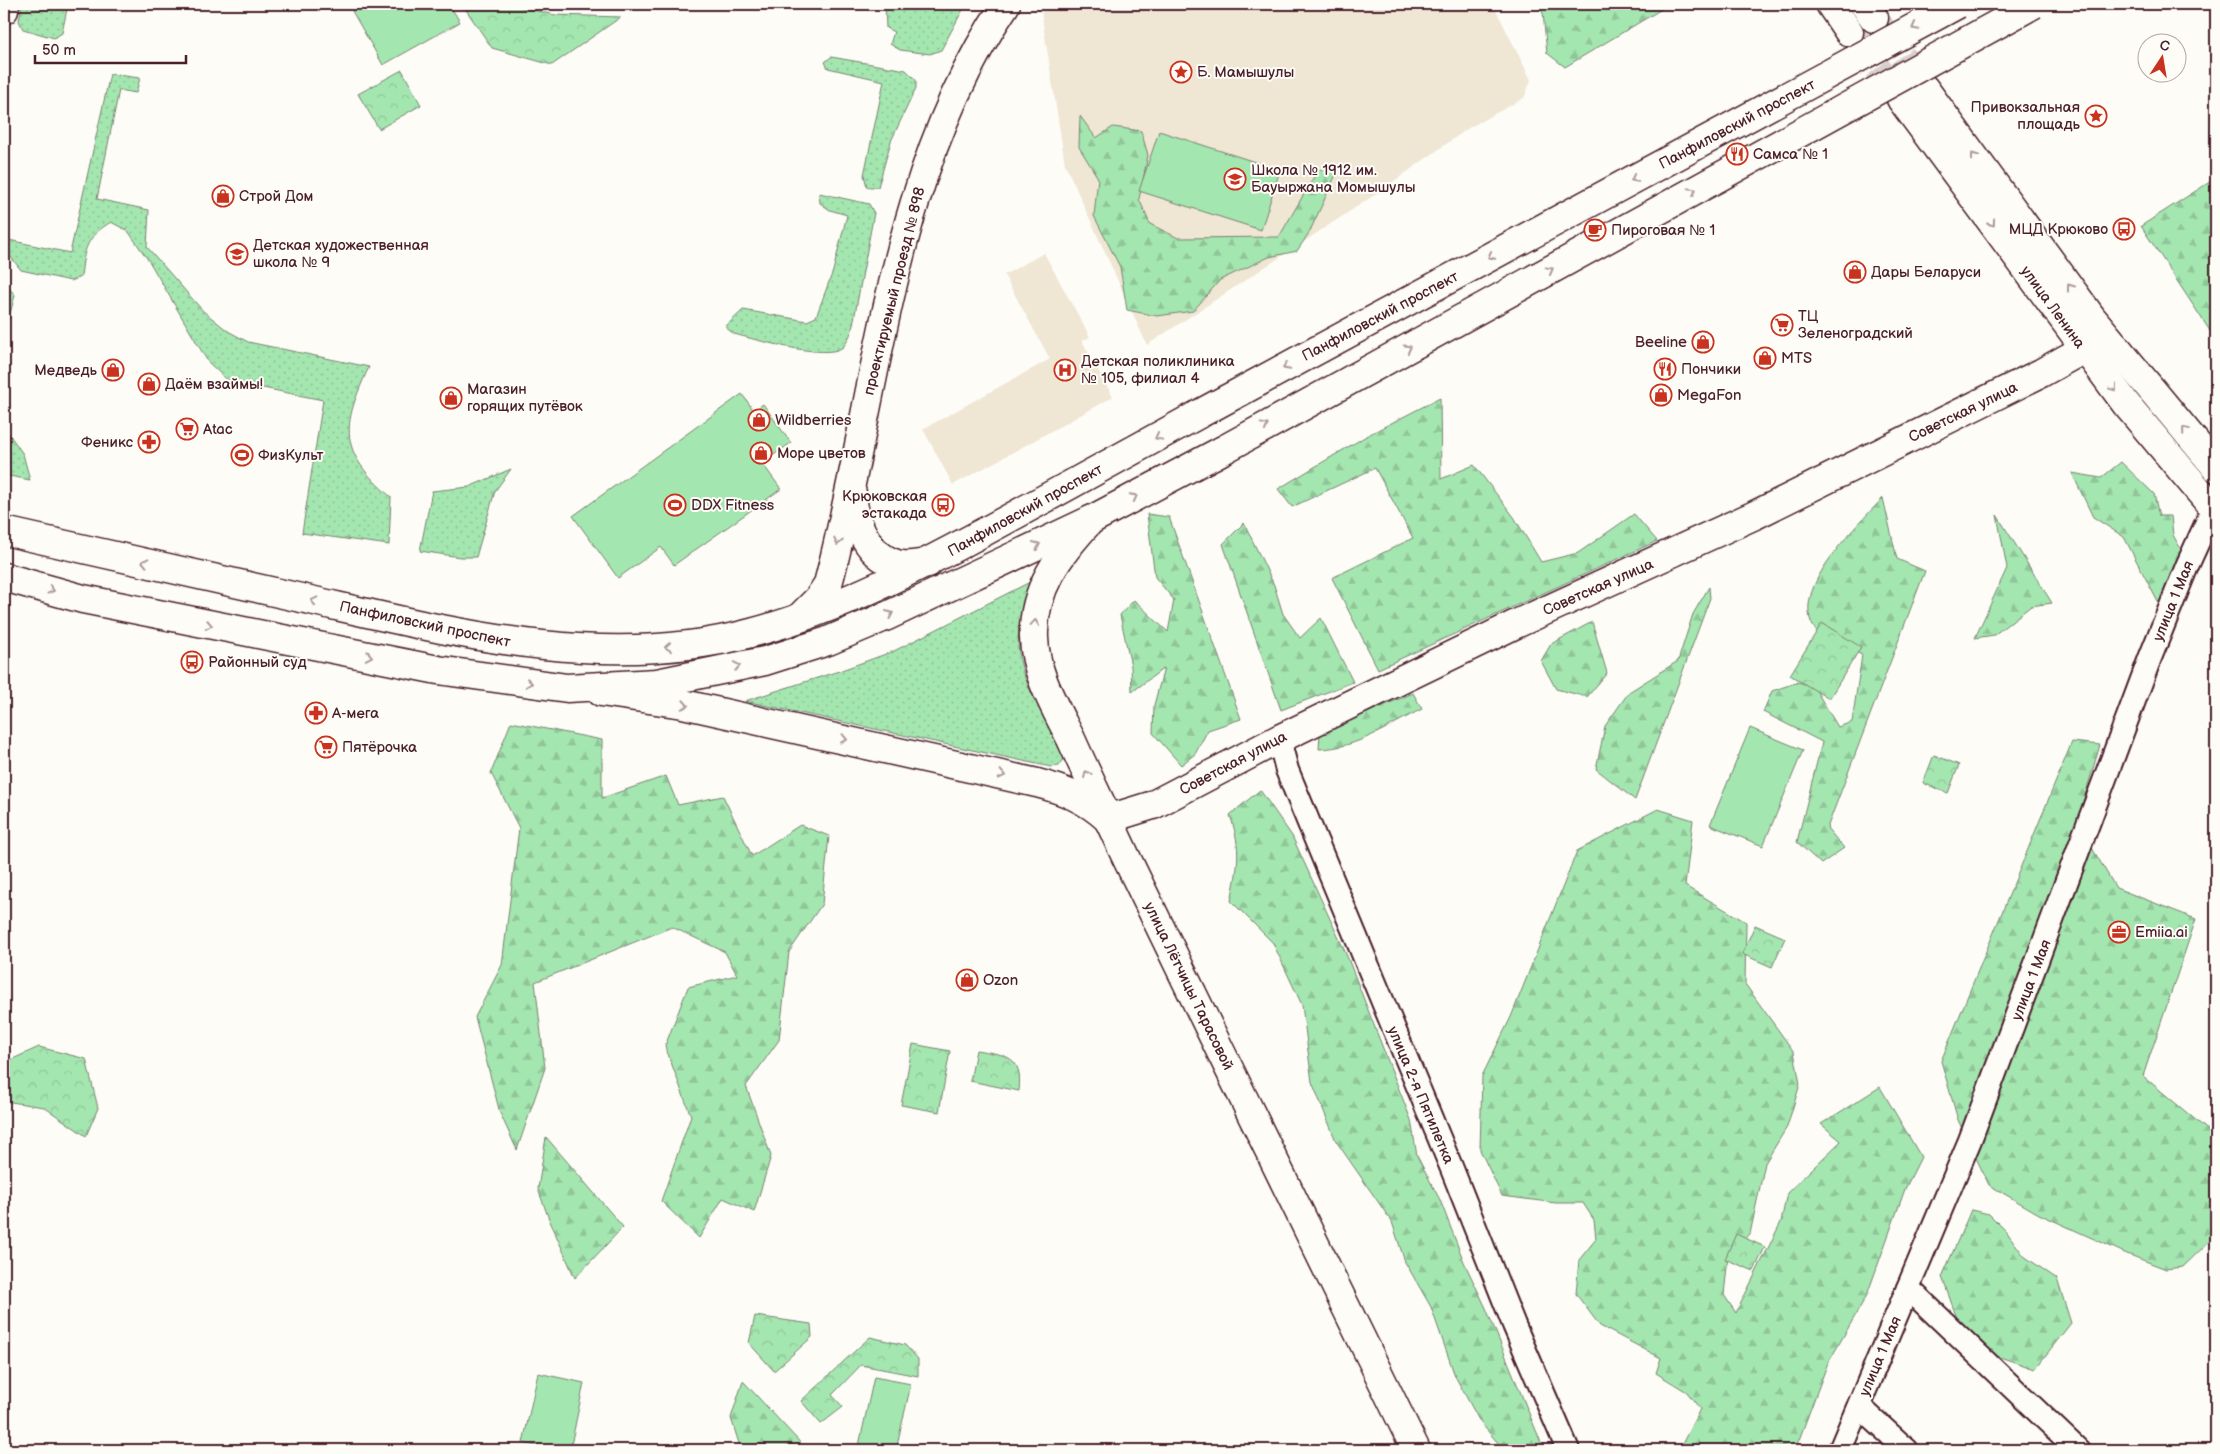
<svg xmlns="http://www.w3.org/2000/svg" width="2220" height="1454" viewBox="0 0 2220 1454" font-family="'Balsamiq Sans',sans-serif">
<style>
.built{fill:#efe6d4}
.grass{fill:url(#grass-dots);stroke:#77826e}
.forest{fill:url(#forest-firs);stroke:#77826e}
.park{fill:url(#park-crowns);stroke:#77826e}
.pitch{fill:#a4e6b0;stroke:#77826e}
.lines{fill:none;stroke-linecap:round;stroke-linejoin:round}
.secondary-tunnel{stroke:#d9d0ce;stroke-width:28;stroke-dasharray:28 14;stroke-linecap:butt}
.minor-casing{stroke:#4a1f2b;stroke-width:26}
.tertiary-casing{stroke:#4a1f2b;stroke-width:31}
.secondary-casing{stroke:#4a1f2b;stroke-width:31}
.primary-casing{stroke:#4a1f2b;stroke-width:31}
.minor{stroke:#fdfcf7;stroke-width:22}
.tertiary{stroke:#fdfcf7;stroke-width:28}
.secondary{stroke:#fdfcf7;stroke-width:28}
.primary{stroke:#fdfcf7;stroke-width:28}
.primary-bridge-casing{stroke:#4a1f2b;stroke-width:31;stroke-linecap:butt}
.primary-bridge{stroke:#fdfcf7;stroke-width:28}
.oneway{stroke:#ac999b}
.labels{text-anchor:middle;stroke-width:4;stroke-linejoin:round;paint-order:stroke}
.poi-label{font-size:15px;fill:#4a1f2b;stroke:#fdfcf7;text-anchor:start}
.street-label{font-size:15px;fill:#4a1f2b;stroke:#fdfcf7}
</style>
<defs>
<pattern id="grass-dots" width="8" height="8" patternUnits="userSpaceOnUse" patternTransform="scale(1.25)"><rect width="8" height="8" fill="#a4e6b0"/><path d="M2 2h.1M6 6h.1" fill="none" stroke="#8fc598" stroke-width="1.8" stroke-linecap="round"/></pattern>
<pattern id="forest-firs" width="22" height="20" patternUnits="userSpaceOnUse" patternTransform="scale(1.25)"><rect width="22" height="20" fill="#a4e6b0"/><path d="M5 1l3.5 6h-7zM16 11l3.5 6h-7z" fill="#8fc598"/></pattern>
<pattern id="park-crowns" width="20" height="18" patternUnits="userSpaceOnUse" patternTransform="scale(1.25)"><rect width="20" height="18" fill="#a4e6b0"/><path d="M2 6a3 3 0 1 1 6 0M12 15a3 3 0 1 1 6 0" fill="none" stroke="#8fc598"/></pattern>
</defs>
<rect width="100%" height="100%" fill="#fdfcf7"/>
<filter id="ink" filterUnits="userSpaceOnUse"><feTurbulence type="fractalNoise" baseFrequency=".02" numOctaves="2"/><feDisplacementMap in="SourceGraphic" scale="10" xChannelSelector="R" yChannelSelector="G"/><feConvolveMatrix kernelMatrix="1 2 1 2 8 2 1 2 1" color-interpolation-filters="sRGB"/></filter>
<g filter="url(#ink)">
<g class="built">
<path d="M1040,4H1493L1531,80L1524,98L1470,127L1376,194L1147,345L1065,164Z"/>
<path d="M1044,253L1090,337L1082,341L1113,397L953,485L923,429L1050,359L1004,275Z"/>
</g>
<g class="grass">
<path d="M22,4H68L62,33L54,38L23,29L19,21Z"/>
<path d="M885,4H966L941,50L930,54L900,50L890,44L894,32L886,28Z"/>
<path d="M831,57L906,70L916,80V88L891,141L878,187H867L864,175L884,81L828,68L825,62Z"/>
<path d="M110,74L140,78L136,93L119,90L97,199L149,210L147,247L203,311L228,331L248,342L369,367C341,427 338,451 391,497L389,545L302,533L323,400L228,381L208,362L149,261L128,231L111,222C86,237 84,249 81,277L71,281L21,270L4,248V239L70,253Z"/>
<path d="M819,193L869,204L874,213L852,330C850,335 847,343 843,347C828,361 754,339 734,334L725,327L743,310L807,321L816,317L833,271L847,215L830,210L820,203Z"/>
<path d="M4,282L15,295L4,337Z"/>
<path d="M4,427L23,454L30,480L4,475Z"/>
<path d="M511,469L495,491L476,557H460L420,551L432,491L469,487Z"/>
<path d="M1030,582C1003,660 1026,684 1064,750V759L1059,766L1051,767L745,701L839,671L894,651Z"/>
</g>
<g class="forest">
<path d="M1535,4H1670L1565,67L1547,53L1543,13Z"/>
<path d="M1080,116L1096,138L1113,127L1141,131L1148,155L1139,199L1150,224L1178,238L1279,237L1318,170L1339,168L1309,233L1297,251L1269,257L1220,280L1193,311L1157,316L1127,310L1120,267L1094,216L1098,178L1079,147Z"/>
<path d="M2216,178V340L2141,226Z"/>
<path d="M1440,398L1441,479L1474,465L1514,517L1541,562L1578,553L1634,514L1657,541L1378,669L1332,578L1413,538L1375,468L1292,507L1278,489L1368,435Z"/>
<path d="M2121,462L2154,494L2159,516H2171L2173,535L2182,551L2159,604L2124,537L2093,517L2072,473L2101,478Z"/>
<path d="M1883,498L1897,559L1925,571L1827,828L1844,848L1821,864L1797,842L1822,742L1763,712L1772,691L1798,682L1814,687L1838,727L1852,722L1862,655C1851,650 1828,642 1820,635C1780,597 1858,525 1883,498Z"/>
<path d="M1147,514L1169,517L1241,719L1208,730L1195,754L1181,765L1153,733L1154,705L1164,668L1132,692L1131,666L1120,615L1134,600L1168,632L1174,600L1155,577Z"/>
<path d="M1997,515L2052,603L2031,606L1994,635L1975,638L2007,568Z"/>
<path d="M1244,523L1274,585L1283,614L1300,638L1321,618L1353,682L1281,710L1223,544Z"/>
<path d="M1709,587L1710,598L1635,800L1596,769L1605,726L1629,692L1678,661L1693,614Z"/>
<path d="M1592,622L1607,673L1587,697L1556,689L1541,661L1551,644Z"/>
<path d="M1413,693L1422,709C1388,726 1358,748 1319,749L1320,733Z"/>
<path d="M511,722L602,740V798L666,776L678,805L723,796L752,856L800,825L829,836L822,904L789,952L779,1040L746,1086L771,1156L754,1212L723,1198L699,1238L661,1201L691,1116L665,1046L688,987L737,975L725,952L672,927L535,982L545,1068L517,1150L500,1113L475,1017L502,965L519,828L491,773Z"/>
<path d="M2072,742L2100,745L2083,802L2089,843L2116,888L2196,919L2143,1076L2216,1137V1235L2183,1267L2166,1269L2127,1254L2039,1214L1989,1185L1958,1120L1941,1061Z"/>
<path d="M1260,790L1292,836L1347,956L1411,1120L1417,1156L1440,1200L1464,1262L1486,1308L1544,1450H1504L1480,1422L1455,1376L1431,1307L1405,1262L1392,1222L1336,1141L1312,1082L1302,1005L1273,943L1231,901C1238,866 1242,850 1230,815Z"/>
<path d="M1658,809L1693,820L1685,886L1746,922L1745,984L1794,1052L1800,1084L1787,1127L1765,1163L1750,1234L1728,1257L1724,1295L1736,1313L1781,1222L1787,1193L1841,1141L1821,1124L1880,1087L1921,1157L1905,1189L1867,1295L1827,1365L1799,1440L1793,1450H1679L1700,1409L1687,1392L1656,1373L1661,1358L1600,1326L1576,1294L1579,1260L1596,1239L1594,1220L1583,1203H1556L1502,1196L1480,1150L1482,1076L1511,1017L1577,851Z"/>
<path d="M546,1137L623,1227L575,1278L549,1219L538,1189Z"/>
<path d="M1971,1210L1989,1214L2006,1231L2024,1256L2057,1279L2071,1323L2035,1369L1991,1354L1962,1332L1942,1277Z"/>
<path d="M743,1381L807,1450H741L731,1418Z"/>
</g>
<g class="park">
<path d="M462,4H507L555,15L621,17L552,65L492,48Z"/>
<path d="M402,70L421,105L379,129L358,94Z"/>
<path d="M1822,623L1861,647L1829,699L1790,675Z"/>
<path d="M1934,755L1959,765L1948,793L1923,783Z"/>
<path d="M1755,925L1785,938L1772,967L1742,954Z"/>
<path d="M913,1044L950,1051L939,1112L901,1105Z"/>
<path d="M39,1047L86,1059L98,1108L86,1136L44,1107L4,1101V1063Z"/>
<path d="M976,1050C1006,1055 1023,1055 1019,1091L970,1081Z"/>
<path d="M1736,1234L1765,1247L1754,1271L1725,1259Z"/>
<path d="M755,1316L811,1324L812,1337L774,1371L749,1343Z"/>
<path d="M870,1337L905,1345L918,1359V1376L861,1365L832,1395L843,1407L821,1424L801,1401Z"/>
</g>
<g class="pitch">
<path d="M365,4H449L460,22L383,65L352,11Z"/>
<path d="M1159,131L1280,170L1261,230L1139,191Z"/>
<path d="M742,394L754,411L763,404L791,443L762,463L781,489L674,565L661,547L618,578L573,516Z"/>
<path d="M1750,728L1803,750L1763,846L1710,825Z"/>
<path d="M538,1373L584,1383L570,1450H555L523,1443Z"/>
<path d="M874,1377L911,1384L896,1450H858Z"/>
</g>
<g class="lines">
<g class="secondary-tunnel">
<path d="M1877,22L1924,88"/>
<path d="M1851,35L1901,99"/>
</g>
<g class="minor-casing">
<g id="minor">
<path d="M1279,739L1287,770L1452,1169L1514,1325L1568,1450"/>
<path d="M1908,1288L2078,1450"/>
<path d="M1859,1406L1907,1450"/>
<path d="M1840,1450L1970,1140L2150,658L2187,566L2216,502"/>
</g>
</g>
<g class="tertiary-casing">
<path id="tertiary" d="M1108,819L1153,805L1279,739L1516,624L1755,515L2041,373L2084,349L2092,326"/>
</g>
<g class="secondary-casing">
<g id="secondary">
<path d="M1830,4L1849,32"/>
<path d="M1864,4L1874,18"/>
<path d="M4,10L5,4"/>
<path d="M1924,88L2092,318L2216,467"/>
<path d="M1901,99L2126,404L2216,511"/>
<path d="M852,493C854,522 868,559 901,565C909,566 919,564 928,563"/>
<path d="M1091,520C1060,553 1032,589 1034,638C1035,674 1055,707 1071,739C1089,779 1108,818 1126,857C1222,1055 1319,1253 1416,1450"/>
<path d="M799,618L818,599L828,584C879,389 890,175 1006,4"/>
<path d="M601,692L683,704L1037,783C1064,790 1086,799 1107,818"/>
</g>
</g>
<g class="primary-casing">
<g id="primary">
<path d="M4,531C103,553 202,575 301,598C448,631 601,673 751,633C842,609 925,564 1006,520C1071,484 1136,449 1201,413"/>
<path d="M4,577L83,599L438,670L567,688L657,683L765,661L828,641L887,616L1091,520L1223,450"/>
</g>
</g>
<use href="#minor" class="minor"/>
<use href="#tertiary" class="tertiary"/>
<use href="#secondary" class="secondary"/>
<use href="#primary" class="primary"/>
<g class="primary-bridge-casing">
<g id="primary-bridge">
<path d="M1201,413L1958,4"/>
<path d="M1223,450L2034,4"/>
</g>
</g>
<use href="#primary-bridge" class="primary-bridge"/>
</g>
<defs><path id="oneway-chevron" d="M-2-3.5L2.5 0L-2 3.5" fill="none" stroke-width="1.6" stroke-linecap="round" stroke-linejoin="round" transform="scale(1.25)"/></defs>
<g class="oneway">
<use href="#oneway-chevron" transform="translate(1915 27) rotate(152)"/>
<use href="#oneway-chevron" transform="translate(1974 156) rotate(-126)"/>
<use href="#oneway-chevron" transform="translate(1634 179) rotate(152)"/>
<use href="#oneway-chevron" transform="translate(1693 191) rotate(-29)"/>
<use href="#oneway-chevron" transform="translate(1992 223) rotate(54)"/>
<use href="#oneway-chevron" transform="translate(1491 256) rotate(152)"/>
<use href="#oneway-chevron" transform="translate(1550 270) rotate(-29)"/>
<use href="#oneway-chevron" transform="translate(2070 287) rotate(-126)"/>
<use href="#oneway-chevron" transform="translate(1408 348) rotate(-29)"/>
<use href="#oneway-chevron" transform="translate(1286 367) rotate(152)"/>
<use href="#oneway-chevron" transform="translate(2114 388) rotate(53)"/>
<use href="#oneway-chevron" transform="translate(1265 426) rotate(-29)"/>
<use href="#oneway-chevron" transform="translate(2185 430) rotate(-130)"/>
<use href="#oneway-chevron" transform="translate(1158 437) rotate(151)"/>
<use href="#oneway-chevron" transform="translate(1134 497) rotate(-27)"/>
<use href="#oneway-chevron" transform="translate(838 542) rotate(102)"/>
<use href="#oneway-chevron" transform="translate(1037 545) rotate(-25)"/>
<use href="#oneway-chevron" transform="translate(145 562) rotate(-167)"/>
<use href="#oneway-chevron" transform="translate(51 590) rotate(15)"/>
<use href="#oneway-chevron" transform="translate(314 601) rotate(-167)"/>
<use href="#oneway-chevron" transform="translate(890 614) rotate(-24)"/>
<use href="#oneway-chevron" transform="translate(1035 623) rotate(-85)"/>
<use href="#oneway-chevron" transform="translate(209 625) rotate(11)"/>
<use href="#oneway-chevron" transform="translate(668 647) rotate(175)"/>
<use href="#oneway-chevron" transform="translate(369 656) rotate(11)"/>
<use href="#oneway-chevron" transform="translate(737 666) rotate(-11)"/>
<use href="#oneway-chevron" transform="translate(529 683) rotate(8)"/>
<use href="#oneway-chevron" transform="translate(685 705) rotate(11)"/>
<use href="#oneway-chevron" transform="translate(844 739) rotate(12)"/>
<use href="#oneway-chevron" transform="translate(1087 774) rotate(-115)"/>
<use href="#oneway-chevron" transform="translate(1002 775) rotate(13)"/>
</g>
</g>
<defs>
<g id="sight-ring" transform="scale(1.125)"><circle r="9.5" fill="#fdfcf7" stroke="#c8321e" stroke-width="1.5"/><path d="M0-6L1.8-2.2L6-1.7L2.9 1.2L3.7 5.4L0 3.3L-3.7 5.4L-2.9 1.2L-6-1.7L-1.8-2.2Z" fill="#c8321e"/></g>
<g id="restaurant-ring" transform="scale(1.125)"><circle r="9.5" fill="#fdfcf7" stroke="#c8321e" stroke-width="1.5"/><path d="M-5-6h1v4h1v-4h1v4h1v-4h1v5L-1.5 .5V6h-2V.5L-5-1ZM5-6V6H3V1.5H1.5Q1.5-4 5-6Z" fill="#c8321e"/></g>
<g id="school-ring" transform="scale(1.125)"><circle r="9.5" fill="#fdfcf7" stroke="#c8321e" stroke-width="1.5"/><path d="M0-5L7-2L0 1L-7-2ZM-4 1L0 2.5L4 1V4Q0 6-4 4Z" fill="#c8321e"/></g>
<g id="shop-ring" transform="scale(1.125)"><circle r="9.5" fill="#fdfcf7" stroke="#c8321e" stroke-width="1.5"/><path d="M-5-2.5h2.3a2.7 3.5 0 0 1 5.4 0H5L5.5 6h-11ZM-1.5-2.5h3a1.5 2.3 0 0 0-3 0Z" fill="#c8321e"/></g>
<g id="bus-ring" transform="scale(1.125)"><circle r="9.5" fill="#fdfcf7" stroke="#c8321e" stroke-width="1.5"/><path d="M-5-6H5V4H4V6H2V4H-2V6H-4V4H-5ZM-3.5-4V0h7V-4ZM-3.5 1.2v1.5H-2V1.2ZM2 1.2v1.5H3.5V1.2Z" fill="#c8321e"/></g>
<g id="cafe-ring" transform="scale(1.125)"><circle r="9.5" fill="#fdfcf7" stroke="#c8321e" stroke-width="1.5"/><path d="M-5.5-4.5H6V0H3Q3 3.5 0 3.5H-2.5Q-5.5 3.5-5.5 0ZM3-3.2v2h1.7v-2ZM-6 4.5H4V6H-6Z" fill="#c8321e"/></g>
<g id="supermarket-ring" transform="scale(1.125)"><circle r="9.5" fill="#fdfcf7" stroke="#c8321e" stroke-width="1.5"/><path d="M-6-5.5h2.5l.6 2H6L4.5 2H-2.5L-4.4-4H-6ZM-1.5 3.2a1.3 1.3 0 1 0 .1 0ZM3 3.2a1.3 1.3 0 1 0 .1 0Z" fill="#c8321e"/></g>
<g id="hospital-ring" transform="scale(1.125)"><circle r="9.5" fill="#fdfcf7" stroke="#c8321e" stroke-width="1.5"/><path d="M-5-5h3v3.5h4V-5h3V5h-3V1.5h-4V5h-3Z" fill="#c8321e"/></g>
<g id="pharmacy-ring" transform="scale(1.125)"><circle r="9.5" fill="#fdfcf7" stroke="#c8321e" stroke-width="1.5"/><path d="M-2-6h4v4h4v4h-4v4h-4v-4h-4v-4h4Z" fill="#c8321e"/></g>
<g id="stadium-ring" transform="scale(1.125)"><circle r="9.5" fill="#fdfcf7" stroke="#c8321e" stroke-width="1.5"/><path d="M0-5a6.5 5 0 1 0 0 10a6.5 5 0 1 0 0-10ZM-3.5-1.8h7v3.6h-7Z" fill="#c8321e"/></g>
<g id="office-ring" transform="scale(1.125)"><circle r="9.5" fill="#fdfcf7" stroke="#c8321e" stroke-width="1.5"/><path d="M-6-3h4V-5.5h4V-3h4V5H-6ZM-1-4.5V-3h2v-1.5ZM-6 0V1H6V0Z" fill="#c8321e"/></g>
</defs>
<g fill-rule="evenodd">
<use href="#sight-ring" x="1181" y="72"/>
<use href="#sight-ring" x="2096" y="116"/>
<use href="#restaurant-ring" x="1737" y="154"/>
<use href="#school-ring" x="1235" y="179"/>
<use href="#shop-ring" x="223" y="196"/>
<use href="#bus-ring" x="2124" y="229"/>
<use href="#cafe-ring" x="1595" y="230"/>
<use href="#school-ring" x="237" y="254"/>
<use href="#shop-ring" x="1855" y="272"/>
<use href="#supermarket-ring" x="1782" y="325"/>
<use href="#shop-ring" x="1703" y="342"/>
<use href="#shop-ring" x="1765" y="358"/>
<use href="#restaurant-ring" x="1665" y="369"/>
<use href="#shop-ring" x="113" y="370"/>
<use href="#hospital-ring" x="1065" y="370"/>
<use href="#shop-ring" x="149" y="384"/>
<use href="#shop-ring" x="1661" y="395"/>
<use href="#shop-ring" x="451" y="398"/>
<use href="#shop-ring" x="759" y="420"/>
<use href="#supermarket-ring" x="187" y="429"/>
<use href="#pharmacy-ring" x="149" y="442"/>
<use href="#shop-ring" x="761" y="453"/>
<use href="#stadium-ring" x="242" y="455"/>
<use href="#stadium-ring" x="675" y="505"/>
<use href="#bus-ring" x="943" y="505"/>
<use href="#bus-ring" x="192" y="662"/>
<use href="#pharmacy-ring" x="316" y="713"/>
<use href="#supermarket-ring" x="326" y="747"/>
<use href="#office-ring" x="2119" y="932"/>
<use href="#shop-ring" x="967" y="980"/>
</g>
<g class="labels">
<g class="poi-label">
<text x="1197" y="77">Б. Мамышулы</text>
<text x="2080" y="112" text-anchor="end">Привокзальная<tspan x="2080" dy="17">площадь</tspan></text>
<text x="1753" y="159">Самса № 1</text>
<text x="1251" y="175">Школа № 1912 им.<tspan x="1251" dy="17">Бауыржана Момышулы</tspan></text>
<text x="239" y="201">Строй Дом</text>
<text x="2108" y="234" text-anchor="end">МЦД Крюково</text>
<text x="1611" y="235">Пироговая № 1</text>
<text x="253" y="250">Детская художественная<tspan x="253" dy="17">школа № 9</tspan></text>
<text x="1871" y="277">Дары Беларуси</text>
<text x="1798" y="321">ТЦ<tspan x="1798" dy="17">Зеленоградский</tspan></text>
<text x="1687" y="347" text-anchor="end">Beeline</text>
<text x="1781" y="363">MTS</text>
<text x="1081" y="366">Детская поликлиника<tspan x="1081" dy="17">№ 105, филиал 4</tspan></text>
<text x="1681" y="374">Пончики</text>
<text x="97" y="375" text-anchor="end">Медведь</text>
<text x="165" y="389">Даём взаймы!</text>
<text x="467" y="394">Магазин<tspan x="467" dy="17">горящих путёвок</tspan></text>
<text x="1677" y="400">MegaFon</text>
<text x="775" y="425">Wildberries</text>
<text x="203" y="434">Atac</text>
<text x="133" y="447" text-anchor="end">Феникс</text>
<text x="777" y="458">Море цветов</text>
<text x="258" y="460">ФизКульт</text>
<text x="927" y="501" text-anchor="end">Крюковская<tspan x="927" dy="17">эстакада</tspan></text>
<text x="691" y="510">DDX Fitness</text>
<text x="208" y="667">Районный суд</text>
<text x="332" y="718">А-мега</text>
<text x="342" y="752">Пятёрочка</text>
<text x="2135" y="937">Emiia.ai</text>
<text x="983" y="985">Ozon</text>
</g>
<g class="street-label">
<text transform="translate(1737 124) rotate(-28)" y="5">Панфиловский проспект</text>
<text transform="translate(894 291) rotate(-76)" y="5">проектируемый проезд № 898</text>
<text transform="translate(2053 307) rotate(54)" y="5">улица Ленина</text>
<text transform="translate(1380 316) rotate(-28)" y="5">Панфиловский проспект</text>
<text transform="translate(1963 412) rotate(-26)" y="5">Советская улица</text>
<text transform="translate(1025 510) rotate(-29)" y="5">Панфиловский проспект</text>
<text transform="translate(1598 587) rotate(-24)" y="5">Советская улица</text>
<text transform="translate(2173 601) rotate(-68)" y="5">улица 1 Мая</text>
<text transform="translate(425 624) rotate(12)" y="5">Панфиловский проспект</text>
<text transform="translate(1233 763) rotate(-28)" y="5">Советская улица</text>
<text transform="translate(2031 980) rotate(-69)" y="5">улица 1 Мая</text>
<text transform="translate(1189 986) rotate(64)" y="5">улица Лётчицы Тарасовой</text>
<text transform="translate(1421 1095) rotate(67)" y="5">улица 2-я Пятилетка</text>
<text transform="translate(1880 1356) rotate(-67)" y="5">улица 1 Мая</text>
</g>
</g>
<rect width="2220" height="1454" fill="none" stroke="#fdfcf7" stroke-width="20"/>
<rect x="10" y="10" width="2200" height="1434" fill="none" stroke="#4a1f2b" stroke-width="2" filter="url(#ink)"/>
<g transform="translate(2162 58) rotate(12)"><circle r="24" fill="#fdfcf7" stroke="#b5a4a5"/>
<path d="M0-4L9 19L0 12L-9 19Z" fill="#c8321e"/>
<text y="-8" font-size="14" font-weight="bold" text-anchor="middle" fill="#4a1f2b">С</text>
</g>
<path d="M35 55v8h151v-8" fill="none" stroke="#4a1f2b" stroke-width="2.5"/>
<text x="42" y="55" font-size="15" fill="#4a1f2b" stroke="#fdfcf7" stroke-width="4" paint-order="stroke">50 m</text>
</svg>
